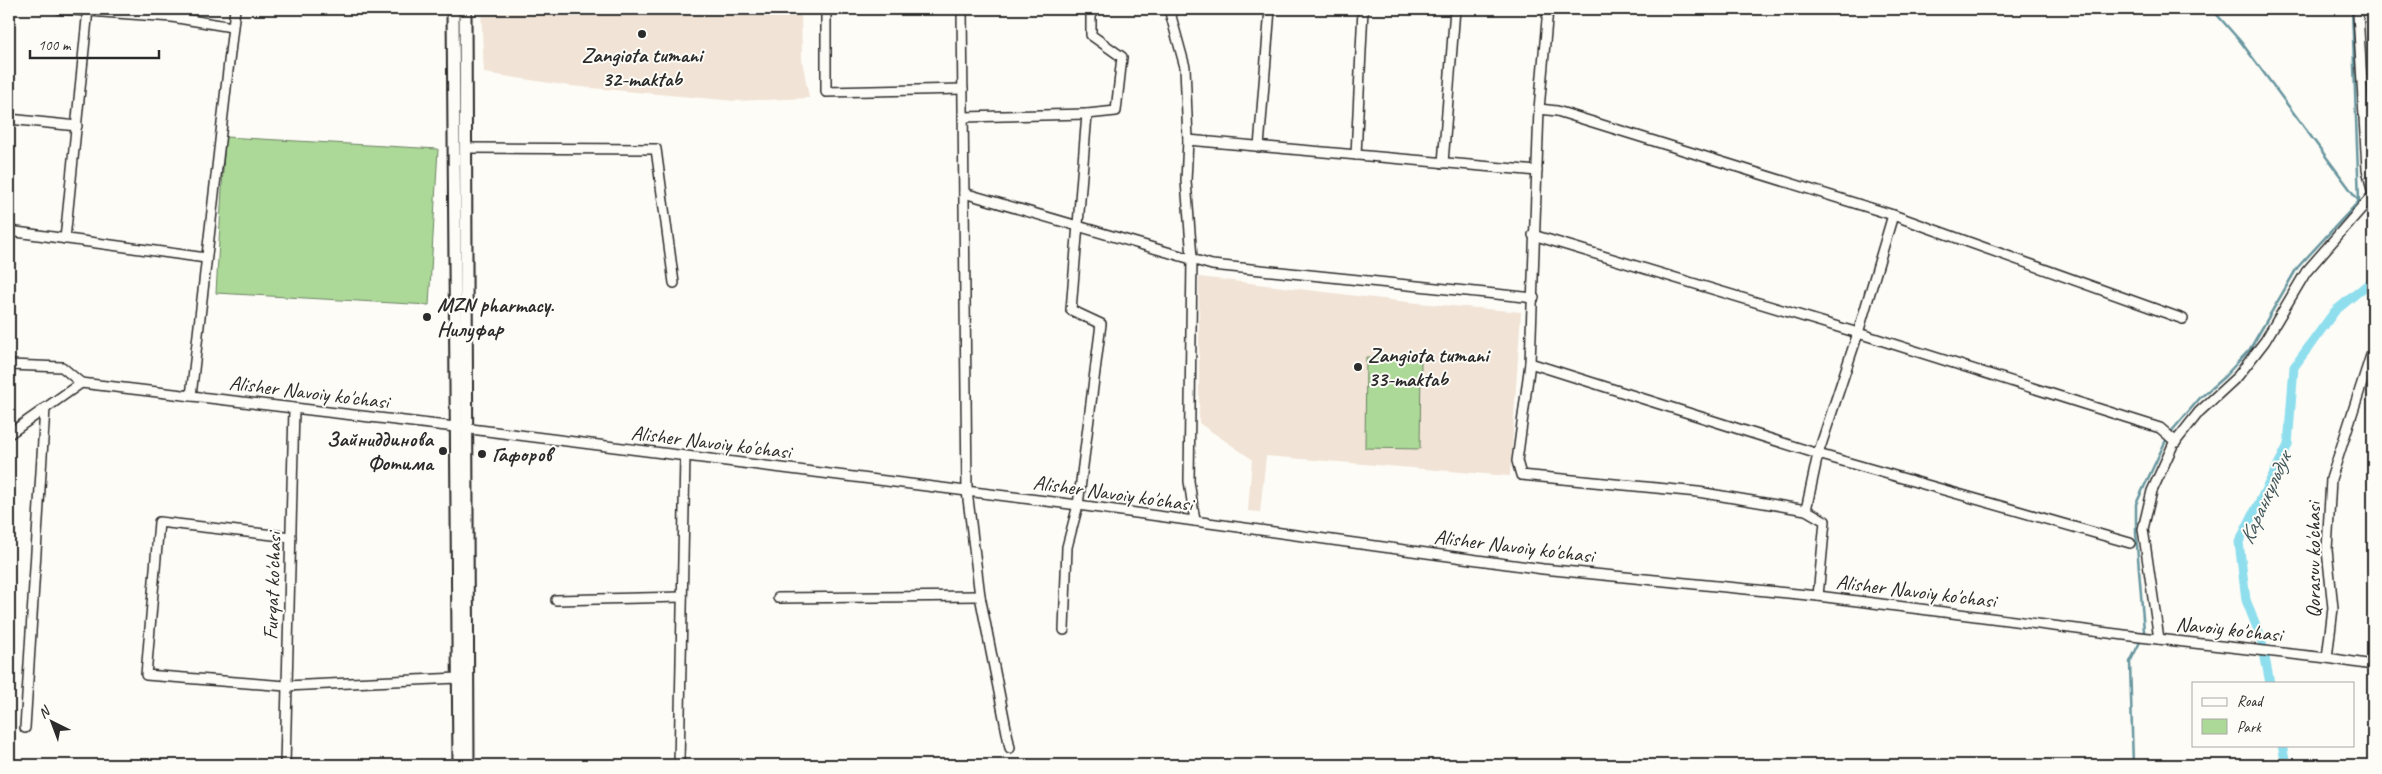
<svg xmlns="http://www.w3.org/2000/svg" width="2382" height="774" viewBox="0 0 2382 774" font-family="Caveat,sans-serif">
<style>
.built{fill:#f1e3d5}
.green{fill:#acd998;stroke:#6c8262}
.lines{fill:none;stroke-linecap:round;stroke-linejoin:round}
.stream{stroke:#67969f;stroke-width:2.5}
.canal{stroke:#8fdeed;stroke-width:9}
.minor-casing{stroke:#2b2b2b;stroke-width:12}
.major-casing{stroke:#2b2b2b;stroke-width:15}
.minor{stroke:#fdfcf7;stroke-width:9}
.major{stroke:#fdfcf7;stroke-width:11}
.poi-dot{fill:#2b2b2b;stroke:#fdfcf7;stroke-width:2}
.labels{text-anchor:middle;stroke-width:4;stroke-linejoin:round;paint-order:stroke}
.poi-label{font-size:21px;font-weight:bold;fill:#2b2b2b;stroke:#fdfcf7;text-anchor:start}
.street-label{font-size:21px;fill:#2b2b2b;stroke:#fdfcf7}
.water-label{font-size:22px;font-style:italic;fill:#44585c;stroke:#fdfcf7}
</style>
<rect width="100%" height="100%" fill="#fdfcf7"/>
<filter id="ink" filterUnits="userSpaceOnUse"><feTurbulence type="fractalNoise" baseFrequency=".02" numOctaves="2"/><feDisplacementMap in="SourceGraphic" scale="10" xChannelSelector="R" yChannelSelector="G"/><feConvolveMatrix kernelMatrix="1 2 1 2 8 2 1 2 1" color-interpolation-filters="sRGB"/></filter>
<g filter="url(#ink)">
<g class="built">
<path d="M481,9H801L802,60L809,98L735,101L570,86L484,73Z"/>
<path d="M1199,277L1407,302L1521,312L1510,476L1266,456L1260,512L1248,511L1252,459L1199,423Z"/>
</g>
<g class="green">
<path d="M225,137L438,149L429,305L216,293Z"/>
<path d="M1366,357L1421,358L1420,449L1365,448Z"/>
</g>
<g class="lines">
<g class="stream">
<path d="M2212,9L2241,42L2358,200"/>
<path d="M2170,433L2200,398L2225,376L2250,349L2297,268L2359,201L2352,9"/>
<path d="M2143,635L2144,631L2136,533V504L2167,438"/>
<path d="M2133,765L2130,662L2141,640"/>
</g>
<g class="canal">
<path d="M2270,683L2261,638L2246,600L2239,542L2288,445L2294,367L2335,311L2373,280"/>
<path d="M2282,745L2286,765"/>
</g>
<g class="minor-casing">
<g id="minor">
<path d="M60,9L172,17L232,27"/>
<path d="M826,9V92L963,89"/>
<path d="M962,9L967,491L980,596L1010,748"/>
<path d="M1169,9L1185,67L1188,140L1186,181L1192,258L1189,481L1195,521"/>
<path d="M1548,9L1539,109L1530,363L1517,461L1521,475L1698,492L1806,510L1825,521L1818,596"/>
<path d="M2358,13L2367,169L2373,194"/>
<path d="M1539,109L1557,111L1893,215L2183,319"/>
<path d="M963,117L1087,114"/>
<path d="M9,119L77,126"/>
<path d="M1188,140L1537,171"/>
<path d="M1259,147L1270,9"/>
<path d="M467,148L656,149L674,283"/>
<path d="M1356,155L1363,9"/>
<path d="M1443,163L1455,9"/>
<path d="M964,193L1212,265L1534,298"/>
<path d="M9,231L206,258"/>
<path d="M1533,235L1858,333L2160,428L2176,442"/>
<path d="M65,239L88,9"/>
<path d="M1530,363L1818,454L2130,543"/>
<path d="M9,365L62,367L81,383"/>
<path d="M81,383L455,427L1078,505L1543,569L1818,596L2140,637L2327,658L2373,665"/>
<path d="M191,396L235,9"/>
<path d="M9,434L81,383"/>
<path d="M1806,510L1818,454L1858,333L1893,215"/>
<path d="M291,537L159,522L146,675L286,686L458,678"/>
<path d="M778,598L980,596"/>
<path d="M556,600L682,597"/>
<path d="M1064,630L1067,547L1078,505L1101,324L1071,310L1087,114L1116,111L1122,57L1091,35V9"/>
<path d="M2159,639L2143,529L2152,491L2173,445L2199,412L2238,376L2265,341L2306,272L2373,195"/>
<path d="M2327,658L2333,608L2327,550L2331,479L2373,349"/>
<path d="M25,728L45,408"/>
<path d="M285,765L294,409"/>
<path d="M679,765L685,456"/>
</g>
</g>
<g class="major-casing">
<g id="major">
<path d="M453,9L459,765"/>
<path d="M465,9L468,765"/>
</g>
</g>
<use href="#minor" class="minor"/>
<use href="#major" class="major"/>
</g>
</g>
<g class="poi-dot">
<circle cx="642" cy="34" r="5"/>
<circle cx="427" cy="317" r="5"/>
<circle cx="1358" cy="367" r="5"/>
<circle cx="443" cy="451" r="5"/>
<circle cx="482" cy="454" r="5"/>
</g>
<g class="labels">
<g class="poi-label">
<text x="642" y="62" text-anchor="middle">Zangiota tumani<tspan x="642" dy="24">32-maktab</tspan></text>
<text x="437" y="312">MZN pharmacy.<tspan x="437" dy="24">Нилуфар</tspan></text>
<text x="1368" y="362">Zangiota tumani<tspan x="1368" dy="24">33-maktab</tspan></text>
<text x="433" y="446" text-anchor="end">Зайниддинова<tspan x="433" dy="24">Фотима</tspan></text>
<text x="492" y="461">Гафоров</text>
</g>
<g class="street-label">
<text transform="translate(309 392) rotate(7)" y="7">Alisher Navoiy ko'chasi</text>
<text transform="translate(711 442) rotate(7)" y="7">Alisher Navoiy ko'chasi</text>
<text transform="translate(1113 493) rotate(8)" y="7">Alisher Navoiy ko'chasi</text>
<text transform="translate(1514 546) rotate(7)" y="7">Alisher Navoiy ko'chasi</text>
<text transform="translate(2313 560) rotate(-90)" y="7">Qorasuv ko'chasi</text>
<text transform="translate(272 586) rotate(-88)" y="7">Furqat ko'chasi</text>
<text transform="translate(1916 591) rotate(7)" y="7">Alisher Navoiy ko'chasi</text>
<text transform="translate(2229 629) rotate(6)" y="7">Navoiy ko'chasi</text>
</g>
<g class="water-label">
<text transform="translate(2264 498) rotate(-66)" y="8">Каранкульдук</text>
</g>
</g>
<rect width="2382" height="774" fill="none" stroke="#fdfcf7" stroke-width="30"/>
<rect x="15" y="15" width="2352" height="744" fill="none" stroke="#2b2b2b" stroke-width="2" filter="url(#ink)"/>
<rect x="2192" y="682" width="162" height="65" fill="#fdfcf7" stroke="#a9a8a5"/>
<rect x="2202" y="698" width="25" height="8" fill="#fdfcf7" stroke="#a9a8a5"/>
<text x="2237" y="706" font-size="15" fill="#2b2b2b">Road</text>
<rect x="2202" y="719" width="25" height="15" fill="#acd998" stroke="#a9a8a5"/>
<text x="2237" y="732" font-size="15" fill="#2b2b2b">Park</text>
<g transform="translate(52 722) rotate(318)" stroke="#fdfcf7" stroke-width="4" paint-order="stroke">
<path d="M0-4L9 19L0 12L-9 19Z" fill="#2b2b2b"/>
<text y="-8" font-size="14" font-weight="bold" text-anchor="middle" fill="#2b2b2b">N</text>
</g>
<path d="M30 50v8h129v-8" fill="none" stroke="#2b2b2b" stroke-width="2.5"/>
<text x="38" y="50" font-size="15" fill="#2b2b2b" stroke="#fdfcf7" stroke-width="4" paint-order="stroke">100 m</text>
</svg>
